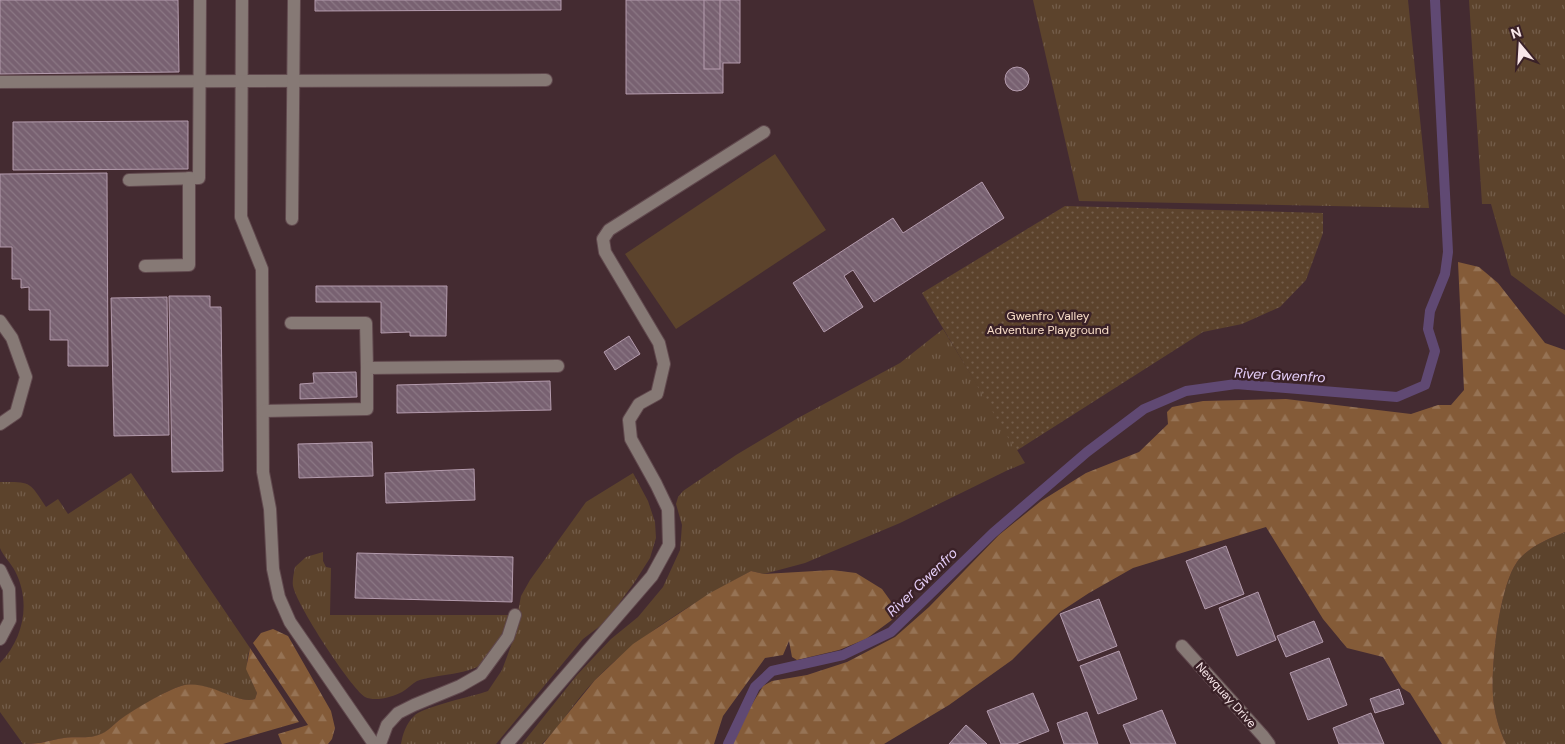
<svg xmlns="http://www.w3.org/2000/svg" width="1565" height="744" viewBox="0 0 1565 744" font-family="'DM Sans',sans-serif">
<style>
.grass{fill:url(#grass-tufts)}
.forest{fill:url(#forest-firs)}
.park{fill:url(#park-dots)}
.garden{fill:#5c432c}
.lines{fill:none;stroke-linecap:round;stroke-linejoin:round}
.stream{stroke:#604973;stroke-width:10}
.building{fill:url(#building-back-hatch);stroke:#b49bad}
.minor-casing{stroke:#61494e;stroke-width:14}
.minor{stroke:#867975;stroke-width:12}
.labels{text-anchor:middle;stroke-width:5;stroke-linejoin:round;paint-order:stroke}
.park-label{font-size:12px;fill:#f9dec9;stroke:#3a2127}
.street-label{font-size:12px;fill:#f8e6e9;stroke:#3a2127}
.water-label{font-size:14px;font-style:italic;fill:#e6cffa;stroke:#3a2127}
</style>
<defs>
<pattern id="grass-tufts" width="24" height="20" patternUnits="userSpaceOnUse" patternTransform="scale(1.25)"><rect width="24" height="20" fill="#5c432c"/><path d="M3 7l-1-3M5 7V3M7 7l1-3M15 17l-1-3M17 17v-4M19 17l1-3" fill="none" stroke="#745e4b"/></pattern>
<pattern id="forest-firs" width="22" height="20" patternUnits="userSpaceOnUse" patternTransform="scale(1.25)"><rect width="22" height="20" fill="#845b38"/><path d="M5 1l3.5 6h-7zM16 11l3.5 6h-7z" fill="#967355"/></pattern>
<pattern id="park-dots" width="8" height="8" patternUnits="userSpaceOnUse" patternTransform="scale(1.25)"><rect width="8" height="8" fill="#5c432c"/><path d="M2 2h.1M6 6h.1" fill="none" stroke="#745e4b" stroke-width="1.8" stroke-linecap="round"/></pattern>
<pattern id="building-back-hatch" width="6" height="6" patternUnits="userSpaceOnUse" patternTransform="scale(1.25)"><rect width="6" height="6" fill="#786171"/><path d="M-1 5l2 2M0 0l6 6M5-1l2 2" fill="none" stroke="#8c7885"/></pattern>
</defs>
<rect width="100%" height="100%" fill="#442b31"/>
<g class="grass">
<path d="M1033,0H1408L1429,208L1079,201Z"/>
<path d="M1469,0H1565V315L1511,275L1491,204H1482Z"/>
<path d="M943,329L1025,463L1008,470L900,523L805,563L764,574L751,571C696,601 640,634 596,679C576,699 562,724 542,744H522L577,675L611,639L638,617L663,587L680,550L682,525L676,504L678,497L683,491L736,455L798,418L900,363Z"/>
<path d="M131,473L250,648C243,671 249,673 257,693L255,699C236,705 208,679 181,686C167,690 130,712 117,722C113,725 110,729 106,732C92,740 80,736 65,738C51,740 38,744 23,744L0,712V663C24,638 31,602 15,571C11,563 3,556 0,548C0,544 0,537 0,533C0,516 0,499 0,482C31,482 29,481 46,507L58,499L68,514Z"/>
<path d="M633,473L648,501L655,522L656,538L650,558L634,583L620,602L616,614L583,639L496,744H401C403,733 406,724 414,716C422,707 474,696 488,691L502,670L512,643L521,596L530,580L586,502Z"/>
<path d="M1565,532V744H1506C1499,730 1494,712 1493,696C1491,665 1499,587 1517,562C1528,547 1548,539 1565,532Z"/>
<path d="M323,552V561L326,567L331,568L330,615H511C506,632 499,649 486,661C472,675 436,674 417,681C412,684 407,689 402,692C393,697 375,702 365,697C350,687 296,604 293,586C292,580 294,573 295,567L306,557Z"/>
</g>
<g class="forest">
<path d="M1458,262L1479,267L1498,283L1545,343L1565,350V532C1548,539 1528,547 1517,562C1499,587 1491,665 1493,696C1494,712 1499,730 1506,744H1442L1410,693L1402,688L1383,657L1347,648L1323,619L1266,527L1133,568L1089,593L1060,612L1012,660L949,705L884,744H728L763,686L772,681L807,675L847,662L895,637L929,607L999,535L1041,501L1086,473L1139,452L1168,424L1167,412L1172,407L1203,401L1286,399L1411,414L1438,405H1451L1464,390Z"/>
<path d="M832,570L856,573L882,589L900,614L866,639L839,650L797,660L792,657L789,641L783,655L765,658L723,716L714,744H543L595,680L633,644L710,593L751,571L764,574Z"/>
<path d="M273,629L288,636L331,711L335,728L332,739L328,744H282L278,734L308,725L253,643L261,633Z"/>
<path d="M250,648L299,722L223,744H26C40,744 51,740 64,738C80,736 91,740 105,732C110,729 113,725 117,722C129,712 167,690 181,686C208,678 236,705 255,699L257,693L246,669Z"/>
</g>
<path class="park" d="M1065,206L1323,213V233L1306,280L1280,307L1242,324L1203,332L1016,451L922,293Z"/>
<path class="garden" d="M775,154L826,230L676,329L625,254Z"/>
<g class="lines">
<path class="stream" d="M728,744L755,687L772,671L843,655L891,632L993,533L1087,452L1144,409L1186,391L1236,384L1397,397L1425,385L1435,351L1428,329L1430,311L1445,274L1448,252L1435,0"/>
</g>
<g class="building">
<path d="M0,0H178L179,72L0,74Z"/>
<path d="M315,0H561V10L315,11Z"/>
<path d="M626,0H740V63H723V93L626,94Z"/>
<rect x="704" y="0" width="16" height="69"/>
<circle cx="1017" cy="79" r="12"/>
<path d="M188,121V169L13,170V122Z"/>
<path d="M107,173L108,366H68V340H50V310H29V287L21,288V279H12V247H0V174Z"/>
<path d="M982,182L1004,218L874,302L853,270L844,276L863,307L824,332L793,283L893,218L903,233Z"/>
<path d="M316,286H447L446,336H410V332L381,333V302H316Z"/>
<path d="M169,296H210V307H221L223,471L172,472Z"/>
<path d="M167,297L169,435L114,436L111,298Z"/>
<path d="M629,336L640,354L615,370L604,352Z"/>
<path d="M356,372L357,397L300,399V384L314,383L313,373Z"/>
<path d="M550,381L551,410L397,413V385Z"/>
<path d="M372,442L373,476L299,478L298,444Z"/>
<path d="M474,469L475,500L386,503L385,473Z"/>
<path d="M1226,546L1244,594L1205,609L1186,561Z"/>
<path d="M357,553L513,557L512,602L355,598Z"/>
<path d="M1258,592L1276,640L1237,656L1219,608Z"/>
<path d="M1099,599L1117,646L1078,661L1060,614Z"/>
<path d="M1314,621L1323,642L1286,657L1277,636Z"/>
<path d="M1119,651L1137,699L1098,714L1080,666Z"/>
<path d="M1329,658L1347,705L1308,720L1290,673Z"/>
<path d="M1399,689L1404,704L1375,713L1370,699Z"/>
<path d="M1033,693L1049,731L1016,744H1001L987,711Z"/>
<path d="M1162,710L1176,744H1131L1123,725Z"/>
<path d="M1087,712L1098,744H1064L1057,723Z"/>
<path d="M1371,713L1384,744H1339L1333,728Z"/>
<path d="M966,725L987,744H949Z"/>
</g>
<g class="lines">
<g class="minor-casing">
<g id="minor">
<path d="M242,0L241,217L262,269L263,472L270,509L273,569L279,597L290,622L374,744"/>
<path d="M0,82L546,80"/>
<path d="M129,180L199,178L200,0"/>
<path d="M292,219L294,0"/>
<path d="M145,266L189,265V178"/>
<path d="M0,321L12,338L26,377L16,413L0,424"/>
<path d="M291,323H366L367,368"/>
<path d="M263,411L367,409V368L558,366"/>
<path d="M0,570L9,589L10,620L0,639"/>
<path d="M1182,646L1263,736L1269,744"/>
<path d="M380,744L387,725L398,713L414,705L460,686L481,674L508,637L515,615"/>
<path d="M507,744L652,576L669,545L668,509L656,484L631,439L629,420L639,404L657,394L664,364L659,343L605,252L603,239L609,230L764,132"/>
</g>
</g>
<use href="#minor" class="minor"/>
</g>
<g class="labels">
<g class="park-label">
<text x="1048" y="320">Gwenfro Valley<tspan x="1048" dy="14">Adventure Playground</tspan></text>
</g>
<g class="street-label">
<text transform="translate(1226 695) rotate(48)" y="4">Newquay Drive</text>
</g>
<g class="water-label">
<text transform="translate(1280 375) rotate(3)" y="5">River Gwenfro</text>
<text transform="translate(922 582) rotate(-44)" y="5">River Gwenfro</text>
</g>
</g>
<g transform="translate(1520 45) rotate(342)" stroke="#3a2127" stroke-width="4" paint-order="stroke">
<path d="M0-4L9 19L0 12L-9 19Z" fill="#f8e6e9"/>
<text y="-8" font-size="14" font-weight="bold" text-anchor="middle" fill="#f8e6e9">N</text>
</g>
</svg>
